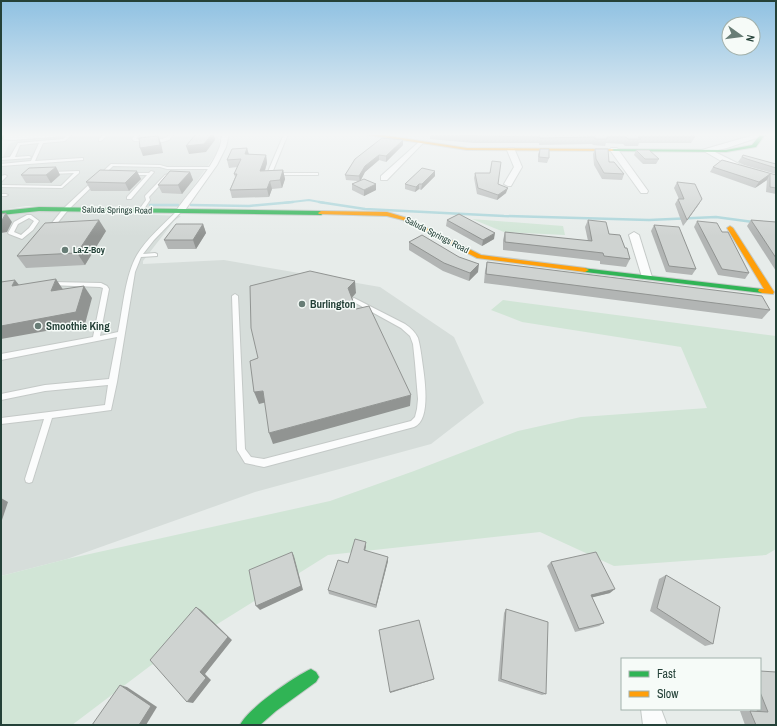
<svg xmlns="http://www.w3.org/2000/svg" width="777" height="726" viewBox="0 0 777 726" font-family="'Archivo Narrow',sans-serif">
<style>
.built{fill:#d6ddda}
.green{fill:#d1e5d6}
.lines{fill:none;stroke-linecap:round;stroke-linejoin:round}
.stream-far1{stroke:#a9d4d9;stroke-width:2}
.stream{stroke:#a9d4d9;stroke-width:2.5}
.lane-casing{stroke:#c4c9c7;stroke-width:2}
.street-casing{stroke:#c4c9c7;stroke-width:2}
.fast-casing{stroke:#c3cac7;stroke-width:2}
.slow-casing{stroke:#c3cac7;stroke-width:2}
.lane{fill:#fbfcfc;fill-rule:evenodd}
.street{fill:#fbfcfc;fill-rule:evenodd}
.fast{fill:#30b455;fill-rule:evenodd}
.slow{fill:#ff9f0a;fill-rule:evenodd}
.wall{fill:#b2b5b4}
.shaded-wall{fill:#919492}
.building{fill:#cfd3d1;stroke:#919492}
.poi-dot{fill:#687d76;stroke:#f6fbf8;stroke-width:1.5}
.labels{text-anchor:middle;stroke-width:3;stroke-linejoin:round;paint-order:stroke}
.far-street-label{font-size:9px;fill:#244138;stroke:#f6fbf8}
.far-poi-label{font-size:9px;font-weight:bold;fill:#244138;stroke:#f6fbf8;text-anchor:start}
.poi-label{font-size:11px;font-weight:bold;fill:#244138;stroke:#f6fbf8;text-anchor:start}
</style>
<rect width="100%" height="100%" fill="#e7ecea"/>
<g class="built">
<path d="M83,135H218L220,148L179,207L26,206L1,210V162L9,144L27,137Z"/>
<path d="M58,211L181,216L174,221L143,261V264L224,260L380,287L454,337L484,403L431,444L255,492L67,559L1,576V216L25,213Z"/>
</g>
<g class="green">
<path d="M472,219L563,226L565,235L504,232Z"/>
<path d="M503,300L776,336V549L766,555L614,566L540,532L328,555L150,666L72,725H1V576L67,559L330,501L414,471L518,431L581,417L707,408L681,347L522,322L491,310Z"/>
</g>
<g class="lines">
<path class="stream-far1" d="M283,203L309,200L325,203"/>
<g class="stream">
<path d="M319,202L365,209L504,216L649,220L716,217L753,222"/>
<path d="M150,205H178"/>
<path d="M191,205L249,206L293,202"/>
</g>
<g class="lane-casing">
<g id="lane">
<path d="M68,134H72L65,141L43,143L35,161L82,158H83V160L1,166V164L31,161L39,143L20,145L15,157L29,156L31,157L30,158L1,160V158L10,157L18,143L63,139Z"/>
<path d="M104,134H109L101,141H99V139Z"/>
<path d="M136,134H140L136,139C147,139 163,143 170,134H174L169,140L162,142L134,141L132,139Z"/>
<path d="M284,134H288L272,173H318V175H268L267,174Z"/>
<path d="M111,164L160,165L167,167H211L213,168L211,169H167L160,167L113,166L68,210L51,231H47V229L64,208Z"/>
<path d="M79,171V173L62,188L1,187V185L61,186L74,173L51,174H50V172Z"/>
<path d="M151,171L154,172L131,199H127V197L147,175H130L128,174L129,173H149Z"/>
<path d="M174,172L177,173L167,177L149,197L150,200L142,212H138V211L146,200L145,196L165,175Z"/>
<path d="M5,175L7,176L1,182V176Z"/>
<path d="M1,194H6L8,195L6,196H1Z"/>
<path d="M178,210L182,211L154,240L143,254L155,253L157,254V256L141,257L135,272L117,382L111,410L52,418L33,479L32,482L29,483L26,482L25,479L44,419L1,424V418L105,405L108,385L45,391L1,400V394L45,385L109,379L117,337L1,360V354L93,337L103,288L100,287L49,285L48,284L51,282L101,283L107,286L109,289L100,336L118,332C123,308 125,276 137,255C147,238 164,224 178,210Z"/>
<path d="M27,215H31L39,221L33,230L22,239L9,234L8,233L14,222ZM29,218L34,221L29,228L21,235L14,232L18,224Z"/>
<path d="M235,294L238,296L245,449L251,457L264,459L411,421L415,417L417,409L418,399L415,363L413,344L410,336L401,328L352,301L351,300L352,299L354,298L405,324C411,328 415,332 418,338C420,345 421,353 422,360C424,375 432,420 414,427L264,467L245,463L237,450L232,296Z"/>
</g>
</g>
<g class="street-casing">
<g id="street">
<path d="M35,134H69L66,136L12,140L1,139L2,135Z"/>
<path d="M223,134H229L226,147L217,165L183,213H177L176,211C190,190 211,171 220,146C221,142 221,138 223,134Z"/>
<path d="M757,134H768L727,148L713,151L743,166L776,176V181L737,170L702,150Z"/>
<path d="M420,141L423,143L422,144L387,180H381V176Z"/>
<path d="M508,148H514L522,167L511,186H508L504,184L514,167L507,150Z"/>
<path d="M611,148H617L648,191L647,193H641L610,150Z"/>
<path d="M634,232L639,235L652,277L651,279H643L642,277L629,235Z"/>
<path d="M641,709H661L667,725H643Z"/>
</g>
</g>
<g class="fast-casing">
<g id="fast">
<path d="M1,134H5L3,139L1,140Z"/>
<path d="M760,135L764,136L756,147L726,152L612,151L610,150L612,149L726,150L752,145Z"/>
<path d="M39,207L321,211L324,213L321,215L39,211L1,215V211Z"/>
<path d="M582,268L762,289L766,291L762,293L585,272L581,270Z"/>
<path d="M311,669L316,672L319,677L316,682L276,711L260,725H240C247,709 295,676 311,669Z"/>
</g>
</g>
<g class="slow-casing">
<g id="slow">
<path d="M362,134H376L467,148L612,149L614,150L612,151L467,150Z"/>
<path d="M321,211L387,212L407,218L481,255L585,268L589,270L585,272L477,258L403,220L387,216L319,214L318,213Z"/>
<path d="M730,226L733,228L774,292L773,294L762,293L758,291L759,289H764L727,228Z"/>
</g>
</g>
<use href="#lane" class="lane"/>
<use href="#street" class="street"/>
<use href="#fast" class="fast"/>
<use href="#slow" class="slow"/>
</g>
<g class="wall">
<path d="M430,134H692L695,137L691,143H639L638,146H625L623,144L606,143L605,146L593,145L592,144L539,145V143H474L430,139Z"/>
<path d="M403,145L386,162L379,160L365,172L360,180L376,184V190L364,196L352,190V184L358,181L346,180L345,175L355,159Z"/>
<path d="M247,148L249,154L266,155L267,163L265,171L283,170L285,179L282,188L272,189L269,197L232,198L230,190L235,177L234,174L237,167L229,168L227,160Z"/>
<path d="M540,149L549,158L547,163L538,162V154Z"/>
<path d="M595,149L624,174L622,180L602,179L594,165L593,154Z"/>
<path d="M636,150L659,159L656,164H643L634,155Z"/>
<path d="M743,155L776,164V174L744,165L738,162Z"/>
<path d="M56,167L60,175L51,183H26L21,175Z"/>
<path d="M713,167L776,175V194L766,192L767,180L755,188L710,172Z"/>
<path d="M190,172L193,180L182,194L162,193L158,185Z"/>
<path d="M475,173L498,184L506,193L497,200L477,194L474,178Z"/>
<path d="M435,176L421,190L419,189L415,192L405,189V184Z"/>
<path d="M141,179L129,191H91L86,182Z"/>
<path d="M677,182L699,204L683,226L675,204L678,199H679L674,188Z"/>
<path d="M447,220L494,239L482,246L446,226Z"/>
<path d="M588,220L609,234L625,248L630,259L626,267L600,264V261L503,250V240L505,232L588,241L585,227Z"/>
<path d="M751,220L776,222V271L747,226Z"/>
<path d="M697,221L722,232L749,273L745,279L718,275L694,227Z"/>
<path d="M203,224L206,233L196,249H168L164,240Z"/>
<path d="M654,225L696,269L692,275L666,272L651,231Z"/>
<path d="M106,231L85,265L26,268L17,256Z"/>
<path d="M409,242L478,272L469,281L443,271L409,250Z"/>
<path d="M487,262L770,310L762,319L484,283L485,271Z"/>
<path d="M366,542V546L365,551L388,557V561L376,608L329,594L328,590L348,563Z"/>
<path d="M551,562L610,593L592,597L604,623L599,626L575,632L547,566Z"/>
<path d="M666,575L713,644L705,646L650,611L659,579Z"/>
<path d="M506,609L546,694L542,695L498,681L504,613Z"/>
<path d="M760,671L776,725H745L740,711H757L756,709H760Z"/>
</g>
<g class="shaded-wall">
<path d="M212,134H214L215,140L206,152L189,154L186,146Z"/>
<path d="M158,136L161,143L163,153L143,156L140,148Z"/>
<path d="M403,140V145L386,162V156Z"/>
<path d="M247,148L249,156L245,154Z"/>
<path d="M266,155L267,163L262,179L260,171Z"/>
<path d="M379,155V160L365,172L360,182L359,176L365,166Z"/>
<path d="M56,167L60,175L51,183L46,175Z"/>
<path d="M283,170L285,179L282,188L280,180Z"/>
<path d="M137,171L141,179L129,191L125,183Z"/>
<path d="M435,171V176L421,190L422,184Z"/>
<path d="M190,172L193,180L182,194L178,185Z"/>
<path d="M770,174L767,180L755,188L759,182Z"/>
<path d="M270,181L272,189L269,197L267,189Z"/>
<path d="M376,184V190L364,196V190Z"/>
<path d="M419,184V189L415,192L416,187Z"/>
<path d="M508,188L506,193L497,200L498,195Z"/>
<path d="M702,199L699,204L683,226L687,220Z"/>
<path d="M6,213L12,222L7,232L1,233V222Z"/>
<path d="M99,220L106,231L85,265L77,253Z"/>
<path d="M203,224L206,233L196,249L193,240Z"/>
<path d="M495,233L494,239L482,246L483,240Z"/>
<path d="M479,264L478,272L469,281L470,273Z"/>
<path d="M56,279L64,291H51Z"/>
<path d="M15,280L25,292L12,286Z"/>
<path d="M355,281L356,293L350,300L348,288Z"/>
<path d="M84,286L92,298L85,324L1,339V326Z"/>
<path d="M263,391L267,402L259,404L254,392Z"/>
<path d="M411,395L410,406L273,444L269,433Z"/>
<path d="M1,498L8,502L1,523Z"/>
<path d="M366,542V546L364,555V550Z"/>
<path d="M292,552L294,556L303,590L260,610L256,606Z"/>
<path d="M388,557V561L376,608V605Z"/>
<path d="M615,589L610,593L586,599L591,595Z"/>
<path d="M196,607L201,610L232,640L205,674L211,680L193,703L187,702L200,672Z"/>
<path d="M434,679L432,680L390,693V692Z"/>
<path d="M120,685L127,687L157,707L146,725H139Z"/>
</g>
<g class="building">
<path d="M196,134H212L204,144L186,146Z"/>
<path d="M454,134H692L695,137H638L641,139H628L626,137H607V139H595V137L540,138V137L475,136Z"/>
<path d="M158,136L160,145L140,148L139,138Z"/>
<path d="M382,138L403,140L386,156L379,155L365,166L359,176L345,175L355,159Z"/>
<path d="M247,148L245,154L266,155L260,171L283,170L280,180L270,181L267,189L230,190L237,174H234L241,159L227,160L232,149Z"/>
<path d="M540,149H549V158L539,157Z"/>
<path d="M595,149H608L609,162H614L624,174L604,173L596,159Z"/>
<path d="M636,150H649L659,159H645Z"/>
<path d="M743,155L776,164V168L747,159L742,157Z"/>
<path d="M722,160L776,175V188L770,187V174L759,182L713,167Z"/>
<path d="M492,161L501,162L498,184L508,188L498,195L478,188L475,173H490Z"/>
<path d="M56,167L46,175H21L29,168Z"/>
<path d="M422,168L435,171L422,184H419L416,187L405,184Z"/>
<path d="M100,170L137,171L125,183L86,182Z"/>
<path d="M170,171L190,172L178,185H158Z"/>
<path d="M364,179L376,184L364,190L352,184Z"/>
<path d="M677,182L695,184L702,199L687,220L678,199H684Z"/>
<path d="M6,213L1,222V214Z"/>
<path d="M459,214L495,233L483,240L447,220Z"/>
<path d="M99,220L77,253L17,256L45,223Z"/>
<path d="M588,220L606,222L609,234L620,235L625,248H627L630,259L604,256L603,253L505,242V232L592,241Z"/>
<path d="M751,220L776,222V258Z"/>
<path d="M697,221L717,223L722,232H728L749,273L722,269Z"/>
<path d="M176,224H203L193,240H164Z"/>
<path d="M654,225L679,227L696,269L669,266Z"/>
<path d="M422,235L459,257L479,264L470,273L444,263L409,242Z"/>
<path d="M487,262L762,296L770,310L486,274Z"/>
<path d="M310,271L355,281L348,288L356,309L369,306L411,395L269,433L263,391L254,392L250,361L258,358L251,328L250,286Z"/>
<path d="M56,279L51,291L84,286L76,312L1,326V282L15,280L12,286Z"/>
<path d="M355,539L366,542L364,550L388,557L376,605L328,590L338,560L348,563Z"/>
<path d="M292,552L301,586L256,606L249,570Z"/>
<path d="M596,552L615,589L591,595L604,623L579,629L551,562Z"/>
<path d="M666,575L720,607L713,644L657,608Z"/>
<path d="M196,607L228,637L200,672L206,678L187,702L150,660Z"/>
<path d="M506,609L548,622L546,694L501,679Z"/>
<path d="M419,620L434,679L390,692L379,630Z"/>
<path d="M760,671L776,672V725H756L750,711L768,712L760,692Z"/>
<path d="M120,685L151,706L139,725H92Z"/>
</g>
<linearGradient id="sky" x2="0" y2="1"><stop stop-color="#8fc1e2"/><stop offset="0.57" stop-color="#f4f6f6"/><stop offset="1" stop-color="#f4f6f6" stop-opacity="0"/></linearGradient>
<rect width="777" height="236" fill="url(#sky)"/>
<g class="poi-dot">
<circle cx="65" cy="250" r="4"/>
<circle cx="302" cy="304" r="4"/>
<circle cx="38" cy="326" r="4"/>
</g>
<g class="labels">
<g class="far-street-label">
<text transform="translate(117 210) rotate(1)" y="3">Saluda Springs Road</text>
<text transform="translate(437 235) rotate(27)" y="3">Saluda Springs Road</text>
</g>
<g class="far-poi-label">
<text x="73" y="253">La-Z-Boy</text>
</g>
<g class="poi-label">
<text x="310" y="308">Burlington</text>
<text x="46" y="330">Smoothie King</text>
</g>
</g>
<rect width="777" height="726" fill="none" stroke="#244138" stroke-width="4"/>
<rect x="621" y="658" width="140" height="52" fill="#f6fbf8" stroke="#a2b1ab"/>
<rect x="629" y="671" width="20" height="6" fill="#30b455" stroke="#a2b1ab"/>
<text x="657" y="678" font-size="12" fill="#244138">Fast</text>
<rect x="629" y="691" width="20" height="6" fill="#ff9f0a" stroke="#a2b1ab"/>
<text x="657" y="698" font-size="12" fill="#244138">Slow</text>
<g transform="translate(741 36) rotate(104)"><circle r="19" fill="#f6fbf8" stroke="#a2b1ab"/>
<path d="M0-3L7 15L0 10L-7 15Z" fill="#687d76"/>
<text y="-6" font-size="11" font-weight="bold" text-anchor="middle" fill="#244138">N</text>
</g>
</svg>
